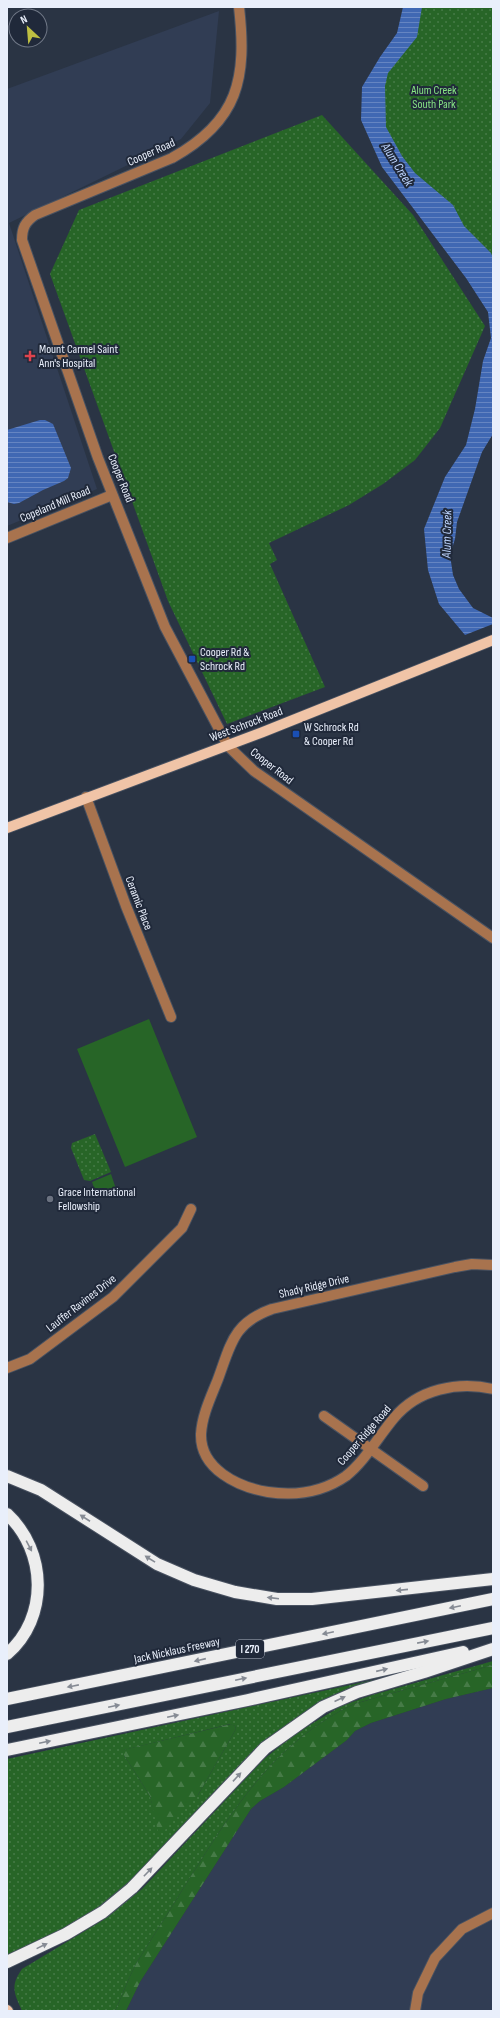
<svg xmlns="http://www.w3.org/2000/svg" width="500" height="2018" viewBox="0 0 500 2018" font-family="'Sofia Sans Condensed',sans-serif">
<style>
.built{fill:#313d54}
.green{fill:url(#green-dots);fill-rule:evenodd}
.forest{fill:url(#forest-firs)}
.pitch{fill:#276527}
.water{fill:url(#water-rules)}
.lines{fill:none;stroke-linecap:round;stroke-linejoin:round}
.minor-casing{stroke:#495261;stroke-width:12}
.major-casing{stroke:#495261;stroke-width:12}
.highway-casing{stroke:#495261;stroke-width:14}
.minor{stroke:#a8734e;stroke-width:10}
.major{stroke:#f0c4a7;stroke-width:10}
.highway{stroke:#ededed;stroke-width:12}
.oneway{fill:#868b94}
.health-dot{fill:#e0444e;stroke:#20293a;stroke-width:1.5}
.transit-dot{fill:#1a4fb4;stroke:#20293a;stroke-width:1.5}
.worship-dot{fill:#6b7280;stroke:#20293a;stroke-width:1.5}
.labels{text-anchor:middle;stroke-width:4;stroke-linejoin:round;paint-order:stroke}
.shield{fill:#20293a;stroke:#adb4c1;stroke-width:1}
.shield-label{font-size:11px;font-weight:bold;fill:#e9effb}
.park-label{font-size:12px;fill:#87e484;stroke:#20293a}
.street-label{font-size:12px;fill:#e9effb;stroke:#20293a}
.poi-label{font-size:12px;fill:#e9effb;stroke:#20293a;text-anchor:start}
.water-label{font-size:13px;font-style:italic;fill:#bcd3fc;stroke:#20293a}
</style>
<defs>
<pattern id="green-dots" width="8" height="8" patternUnits="userSpaceOnUse"><rect width="8" height="8" fill="#276527"/><path d="M2 2h.1M6 6h.1" fill="none" stroke="#467b47" stroke-width="1.8" stroke-linecap="round"/></pattern>
<pattern id="forest-firs" width="22" height="20" patternUnits="userSpaceOnUse"><rect width="22" height="20" fill="#276527"/><path d="M5 1l3.5 6h-7zM16 11l3.5 6h-7z" fill="#467b47"/></pattern>
<pattern id="water-rules" width="6" height="5" patternUnits="userSpaceOnUse"><rect width="6" height="5" fill="#4068b3"/><path d="M0 2.5h6" fill="none" stroke="#6585c2"/></pattern>
</defs>
<rect width="100%" height="100%" fill="#2a3444"/>
<g class="built">
<path d="M219,11L210,103L181,139L9,223L97,489L7,526V89Z"/>
<path d="M493,1688V2011H126L140,1982L251,1809L260,1801L284,1787L347,1740L355,1731L371,1723L446,1699Z"/>
</g>
<g class="green">
<path d="M409,7H493V306L376,128L374,79L406,32Z"/>
<path d="M322,115L413,215L485,326L440,428L415,460L383,484L349,505L269,543L277,560L270,564L325,687L227,724L168,601L50,274L79,210Z"/>
<path d="M95,1134L111,1172L90,1181L84,1180L71,1148L72,1143Z"/>
<path d="M493,1661V1665L354,1704C273,1743 232,1811 186,1884C170,1911 152,1937 136,1964C128,1979 122,1996 115,2011H22C14,1993 10,1986 22,1969L103,1920L142,1889L264,1759L295,1734L341,1706L372,1695Z"/>
<path d="M378,1679L379,1682L300,1718L122,1892L72,1928L7,1957V1759ZM230,1724L235,1726L236,1729L198,1795L154,1811L150,1796L124,1755V1750Z"/>
</g>
<g class="forest">
<path d="M493,1665V1688L446,1699L371,1723L355,1731L347,1740L284,1787L260,1801L251,1809L140,1982L126,2011H115C122,1996 128,1979 136,1964C152,1937 170,1911 186,1884C232,1811 273,1743 354,1704Z"/>
<path d="M231,1724L235,1726L236,1729L198,1795L162,1833L158,1832L150,1796L124,1755L123,1750Z"/>
</g>
<g class="pitch">
<path d="M149,1019L197,1137L125,1167L77,1049Z"/>
<path d="M111,1174L116,1189L97,1196L92,1182Z"/>
</g>
<g class="water">
<path d="M403,7H422L417,37L388,73L385,86L386,127L402,156L415,173L453,205L464,226L491,253L493,258V434L482,452L457,522L455,539L450,555L453,575L459,589L473,608L493,618V624L465,635L439,604L428,570L424,529L445,477L466,445L475,409L483,361L491,338L488,312L466,278L382,167L361,120L362,87L380,57L397,33Z"/>
<path d="M40,420H45L53,424L71,468L68,478L64,481L43,490L19,503L14,504L7,502V430Z"/>
</g>
<g class="lines">
<g class="minor-casing">
<g id="minor">
<path d="M239,7C247,78 239,121 172,158L35,215C25,222 22,228 22,240L98,458L165,627L228,746L254,771L493,938"/>
<path d="M7,538L112,495"/>
<path d="M86,797L126,906L171,1017"/>
<path d="M493,1265L472,1264L455,1267L272,1309C233,1323 231,1344 218,1379C211,1397 202,1415 201,1434C200,1469 238,1487 268,1492C295,1496 323,1492 346,1476C365,1461 378,1437 394,1418C418,1389 458,1381 493,1389"/>
<path d="M7,1368L30,1359L113,1297L182,1228L191,1209"/>
<path d="M324,1416L423,1486"/>
<path d="M415,2011L418,1993L435,1958L462,1929L493,1913"/>
</g>
</g>
<g class="major-casing">
<g id="major">
<path d="M7,828L263,732L493,640"/>
<path d="M7,2010L8,2011"/>
</g>
</g>
<g class="highway-casing">
<g id="highway">
<path d="M7,1476L41,1490L157,1564L194,1580L235,1592L277,1599H312L493,1579"/>
<path d="M7,1514C47,1551 49,1618 7,1654"/>
<path d="M7,1699L493,1599"/>
<path d="M7,1727L493,1628"/>
<path d="M7,1750L248,1700L463,1652"/>
<path d="M7,1962L66,1934L103,1912L132,1888L265,1748L323,1707L357,1692L424,1672L493,1649"/>
</g>
</g>
<use href="#minor" class="minor"/>
<use href="#major" class="major"/>
<use href="#highway" class="highway"/>
</g>
<defs><path id="oneway-solid" d="M-6-.8H1V-3.2L6.5 0L1 3.2V.8H-6Z"/></defs>
<g class="oneway">
<use href="#oneway-solid" transform="translate(85 1518) rotate(-147)"/>
<use href="#oneway-solid" transform="translate(29 1546) rotate(62)"/>
<use href="#oneway-solid" transform="translate(150 1559) rotate(-148)"/>
<use href="#oneway-solid" transform="translate(402 1590) rotate(174)"/>
<use href="#oneway-solid" transform="translate(273 1598) rotate(-173)"/>
<use href="#oneway-solid" transform="translate(455 1607) rotate(168)"/>
<use href="#oneway-solid" transform="translate(328 1633) rotate(168)"/>
<use href="#oneway-solid" transform="translate(423 1642) rotate(-11)"/>
<use href="#oneway-solid" transform="translate(200 1660) rotate(167)"/>
<use href="#oneway-solid" transform="translate(382 1670) rotate(-13)"/>
<use href="#oneway-solid" transform="translate(241 1679) rotate(-12)"/>
<use href="#oneway-solid" transform="translate(73 1686) rotate(169)"/>
<use href="#oneway-solid" transform="translate(340 1699) rotate(-24)"/>
<use href="#oneway-solid" transform="translate(114 1706) rotate(-12)"/>
<use href="#oneway-solid" transform="translate(173 1716) rotate(-12)"/>
<use href="#oneway-solid" transform="translate(45 1742) rotate(-12)"/>
<use href="#oneway-solid" transform="translate(237 1777) rotate(-47)"/>
<use href="#oneway-solid" transform="translate(148 1872) rotate(-46)"/>
<use href="#oneway-solid" transform="translate(42 1946) rotate(-26)"/>
</g>
<path class="health-dot" d="M28 350h4v4h4v4h-4v4h-4v-4h-4v-4h4z"/>
<g class="transit-dot">
<rect x="188" y="655" width="8" height="8" rx="2"/>
<rect x="292" y="730" width="8" height="8" rx="2"/>
</g>
<circle class="worship-dot" cx="50" cy="1199" r="4"/>
<g class="labels">
<rect class="shield" x="236" y="1640" width="28" height="18" rx="3"/>
<g class="shield-label">
<text x="250" y="1653">I 270</text>
</g>
<g class="park-label">
<text x="434" y="94">Alum Creek<tspan x="434" dy="14">South Park</tspan></text>
</g>
<g class="street-label">
<text transform="translate(151 152) rotate(-24)" y="4">Cooper Road</text>
<text transform="translate(121 478) rotate(68)" y="4">Cooper Road</text>
<text transform="translate(55 504) rotate(-23)" y="4">Copeland Mill Road</text>
<text transform="translate(246 724) rotate(-21)" y="4">West Schrock Road</text>
<text transform="translate(272 766) rotate(38)" y="4">Cooper Road</text>
<text transform="translate(139 903) rotate(69)" y="4">Ceramic Place</text>
<text transform="translate(314 1286) rotate(-13)" y="4">Shady Ridge Drive</text>
<text transform="translate(81 1303) rotate(-38)" y="4">Lauffer Ravines Drive</text>
<text transform="translate(364 1435) rotate(-49)" y="4">Cooper Ridge Road</text>
<text transform="translate(177 1650) rotate(-12)" y="4">Jack Nicklaus Freeway</text>
</g>
<g class="poi-label">
<text x="39" y="353">Mount Carmel Saint<tspan x="39" dy="14">Ann's Hospital</tspan></text>
<text x="200" y="656">Cooper Rd &amp;<tspan x="200" dy="14">Schrock Rd</tspan></text>
<text x="304" y="731">W Schrock Rd<tspan x="304" dy="14">&amp; Cooper Rd</tspan></text>
<text x="58" y="1196">Grace International<tspan x="58" dy="14">Fellowship</tspan></text>
</g>
<g class="water-label">
<text transform="translate(398 164) rotate(58)" y="5">Alum Creek</text>
<text transform="translate(446 534) rotate(-89)" y="5">Alum Creek</text>
</g>
</g>
<rect width="500" height="2018" fill="none" stroke="#e9effb" stroke-width="16"/>
<g transform="translate(28 28) rotate(334)"><circle r="19" fill="#20293a" stroke="#707887"/>
<path d="M0-3L7 15L0 10L-7 15Z" fill="#bebf42"/>
<text y="-6" font-size="11" font-weight="bold" text-anchor="middle" fill="#e9effb">N</text>
</g>
</svg>
